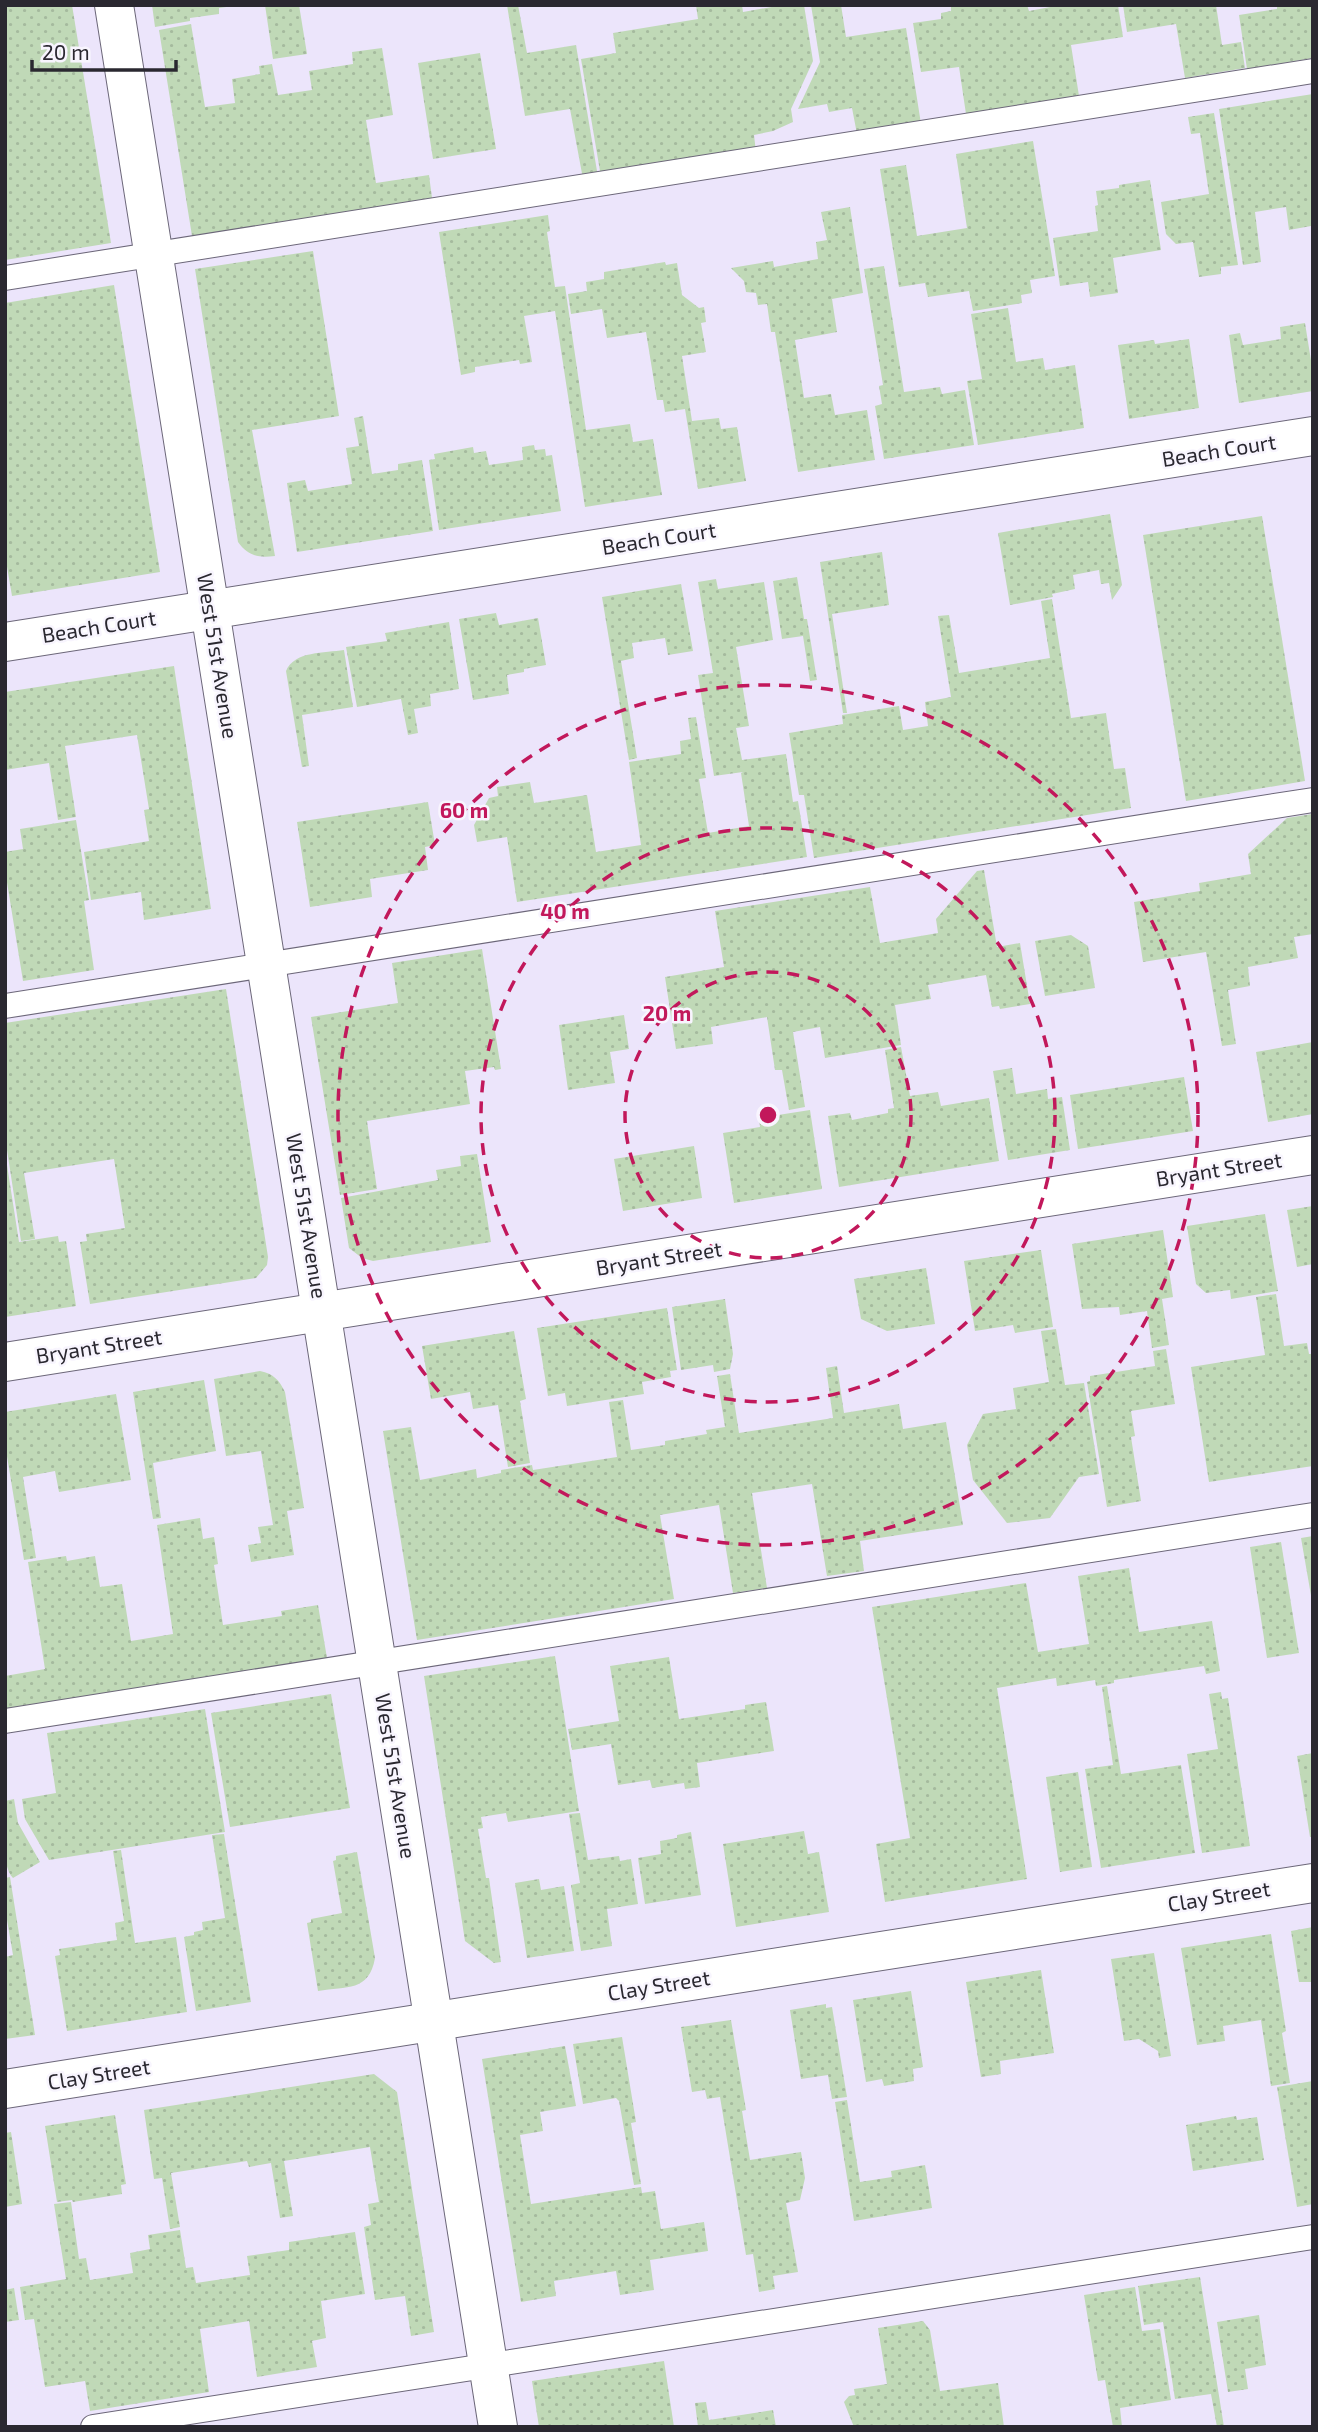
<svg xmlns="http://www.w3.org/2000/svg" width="1318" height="2432" viewBox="0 0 1318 2432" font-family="'Exo 2',sans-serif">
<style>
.grass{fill:url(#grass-dots)}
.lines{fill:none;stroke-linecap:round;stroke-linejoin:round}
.service-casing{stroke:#6c6779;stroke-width:26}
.minor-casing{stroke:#6c6779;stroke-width:40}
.service{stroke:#fff;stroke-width:24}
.minor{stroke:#fff;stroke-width:38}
.ring{fill:none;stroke:#c2185b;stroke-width:3.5;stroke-dasharray:12 9}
.labels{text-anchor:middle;stroke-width:5;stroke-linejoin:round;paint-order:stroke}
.street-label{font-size:21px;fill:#2a2830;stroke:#f8f5fe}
.centre{fill:#c2185b;stroke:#f8f5fe;stroke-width:3.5}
.ring-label{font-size:21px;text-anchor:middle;font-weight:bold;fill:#c2185b;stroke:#f8f5fe;stroke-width:5;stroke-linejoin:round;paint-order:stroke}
</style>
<defs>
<pattern id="grass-dots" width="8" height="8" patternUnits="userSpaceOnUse" patternTransform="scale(1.75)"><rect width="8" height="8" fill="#c0d9b7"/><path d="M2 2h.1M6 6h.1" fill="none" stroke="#a5ba9e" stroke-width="1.8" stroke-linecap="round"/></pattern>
</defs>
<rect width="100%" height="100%" fill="#ece5fb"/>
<g class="grass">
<path d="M5,5H72L111,243L5,260Z"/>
<path d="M152,5H241L219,8V14L190,18V21L155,27Z"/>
<path d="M265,5H299L307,54L273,59Z"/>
<path d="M507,5H518L527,53L576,45L598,177L583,179L570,109L525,116Z"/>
<path d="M696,5H742L743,12L783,5H804L813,61L791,109L793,122L773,131L754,135L756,152L601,177L581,59L616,53L613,33L698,19Z"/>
<path d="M811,5H841L846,37L906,28L921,124L857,134L852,108L829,112L827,104L798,109L820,62Z"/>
<path d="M951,5H1027L1029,11L1061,5H1118L1123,37L1071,45L1079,96L966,114L959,67L921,72L913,23L941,19V13L951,11Z"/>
<path d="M1123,5H1216L1222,45L1241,42L1245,68L1185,78L1176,24L1127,32Z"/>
<path d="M1277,5H1313V58L1247,69L1239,15L1277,9Z"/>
<path d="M191,24L205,107L235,103L232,79L260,74L259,66L272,64L278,95L312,90L309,71L353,64L352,52L382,48L393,115L366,120L376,183L429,175L432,198L192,236L159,30Z"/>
<path d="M480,53L496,149L433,159L418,63Z"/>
<path d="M1313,94V235L1311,226L1289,230L1286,207L1255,212L1261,262L1243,265L1219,109Z"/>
<path d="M1214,113L1238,265L1221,267V274L1199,277L1193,242L1176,244L1166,234L1161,202L1209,194L1200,133L1191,134L1188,117Z"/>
<path d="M1033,141L1055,276L1030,280L1032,293L1021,295L1022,303L973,311L969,291L928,297L925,283L899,287L880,169L906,165L917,236L967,228L956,154Z"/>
<path d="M1150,180L1161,250L1113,258L1118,293L1090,297L1088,282L1060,286L1053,238L1098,231L1095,206L1098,205L1096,191L1119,188V185Z"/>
<path d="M850,207L863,293L832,299L837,332L795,340L804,398L831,394L835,415L867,410L875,460L798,472L775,332H771L767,304L758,305L756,293L746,292L744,281L731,268L773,261L774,267L818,259L816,242L827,240L821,212Z"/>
<path d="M548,215L550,231L547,232L555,287L565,286L586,430L630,424L633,442L653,439L662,495L585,507L555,311L524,316L532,362L520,364L519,360L475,367V372L461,375L439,232Z"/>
<path d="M313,251L339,416L252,430L275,556C258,558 248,556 238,542L195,269Z"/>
<path d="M665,262L666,265L677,263L682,295L699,308L704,307L706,322L701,323L706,352L682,356L692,421L719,418L721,429L737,427L746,481L698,489L685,409L665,412L663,400H657L646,332L607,338L602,309L571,314L568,294L587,291L586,282L604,279V272Z"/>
<path d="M884,266L904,392L940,387L942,394L965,390L974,445L884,459L875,406L882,404L879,386L883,385L864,269Z"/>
<path d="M114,285L160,572L12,596L5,555V303Z"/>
<path d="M1008,308L1016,362L1043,358L1045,370L1075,365L1084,428L978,445L967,381L982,379L971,314Z"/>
<path d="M1305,323L1313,373V391L1239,403L1229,335L1240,333L1243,345L1281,339L1280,327Z"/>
<path d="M1189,339L1199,408L1129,419L1118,345L1154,340L1155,344Z"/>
<path d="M363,416L372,474L398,470V464L422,460L433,531L297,552L287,483L305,480L308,491L352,484L346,448L359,446L354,418Z"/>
<path d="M534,445L535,450L545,449L546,456L552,455L561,511L439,530L429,460L435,459L434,454L473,447L474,453L486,451L489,465L523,460L522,447Z"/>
<path d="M1110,514L1122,585L1112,600L1109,583L1101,584L1099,570L1073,575L1075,589L1052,594L1053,597L1010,605L998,533Z"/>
<path d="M1262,516L1305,781L1186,801L1143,535Z"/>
<path d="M882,552L889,605L832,614L847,713H843L820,562Z"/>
<path d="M797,577L804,619H807L817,680L810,681L803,636L782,639L773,581Z"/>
<path d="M716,579L718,589L764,582L773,640L736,647L749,726L736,728L742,760L786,754L793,802L798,801L807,857L517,902L507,837L477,842L474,825L489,798L498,796L497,787L530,782L534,803L587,795L596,852L641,845L629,762L681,754L680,741L691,739L688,718L696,717L706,778L699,779L708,833L749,826L741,773L743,772L714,776L698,675L713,673L698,582Z"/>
<path d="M681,584L693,651L668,655L665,638L632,643L634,658L621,661L637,758L629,760L602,597Z"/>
<path d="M1052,599L1071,718L1106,713L1114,769L1125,768L1131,808L814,858L804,795H799L789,733L843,724L842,715L899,706L903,730L928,726L925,702L951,697L938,616L949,615L959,673L1050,658L1041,601Z"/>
<path d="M496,613L499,625L538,618L546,665L524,669V672L507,675L509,694L473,700L459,619Z"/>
<path d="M449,622L459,689L430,694L431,706L414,709L418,733L408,735L401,699L357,707L346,647L387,641L385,633Z"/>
<path d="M344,650L353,707L302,715L309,766L302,767L286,671C294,651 325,653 344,650Z"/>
<path d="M174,666L211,909L144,920L141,892L91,900L84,852L149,841L144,810L149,809L137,735L65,746L76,817L58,820L49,763L5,770V692Z"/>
<path d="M428,802L435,845L425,847L428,870L370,879L372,897L310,907L297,822Z"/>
<path d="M1312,814L1313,934L1294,937L1298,958L1248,967L1250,986L1228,990L1236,1044L1222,1046L1206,952L1143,962L1134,902L1200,891L1199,883L1251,874L1248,854L1287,818Z"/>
<path d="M76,820L89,900L84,901L94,970L23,981L5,870V852L23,849L20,829Z"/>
<path d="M984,870L997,947L1020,943L1030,1004L1000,1009L999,1006L992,1007L986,975L928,985L931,999L895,1005L901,1045L825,1058L820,1027L793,1032L805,1107L789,1110L782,1070H775L767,1017L711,1027L713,1044L676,1049L665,977L724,967L715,911L870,887L880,943L938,933L936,919L977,871Z"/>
<path d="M1071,935L1088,946L1095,988L1045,996L1035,941Z"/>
<path d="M482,949L501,1069L495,1070L494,1067L465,1071L470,1104L367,1121L377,1189L340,1195L311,1017L398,1003L392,963Z"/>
<path d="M226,989L268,1257L267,1265L256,1278L90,1304L80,1242L87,1241L86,1234L125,1228L114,1159L24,1173L35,1239L21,1241L5,1137V1023Z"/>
<path d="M624,1015L629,1049L610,1052L615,1083L568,1090L559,1025Z"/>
<path d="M1313,1042V1114L1268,1122L1256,1052Z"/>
<path d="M901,1047L910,1096L938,1092L941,1106L989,1098L999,1161L839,1187L828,1116L850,1113L852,1120L888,1113V1109L894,1108L885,1050Z"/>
<path d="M1012,1068L1016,1094L1047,1089L1048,1099L1062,1097L1070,1150L1008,1160L993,1071Z"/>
<path d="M1184,1077L1193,1131L1078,1149L1070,1095Z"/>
<path d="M810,1110L822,1189L734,1203L723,1133L760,1127L759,1118Z"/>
<path d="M694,1146L702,1198L623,1211L614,1159Z"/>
<path d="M5,1152L19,1242L58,1236L59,1242L66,1241L76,1306L5,1317Z"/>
<path d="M477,1154L491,1242L373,1261L362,1258L349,1248L341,1198L438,1180L436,1170L461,1166L460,1156Z"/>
<path d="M1313,1206V1264L1297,1267L1287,1210Z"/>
<path d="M1265,1214L1278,1291L1231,1299L1230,1290L1206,1293L1196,1284L1187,1226Z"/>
<path d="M1163,1230L1173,1297L1162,1299L1169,1345L1152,1348L1147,1311L1120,1315L1119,1307L1082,1309L1072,1244Z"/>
<path d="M1041,1250L1053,1327L1015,1333L1013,1325L975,1331L964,1261Z"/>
<path d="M926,1268L935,1324L887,1331L861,1319L854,1279Z"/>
<path d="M1276,1294L1284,1346L1307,1343L1309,1354H1313V1466L1209,1482L1191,1367L1265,1355L1256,1297Z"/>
<path d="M725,1299L733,1354L730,1369L714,1372L713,1365L681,1370L672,1307Z"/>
<path d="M667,1308L677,1370L670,1371L671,1377L642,1382L644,1394L567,1406L565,1393L548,1396L537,1328Z"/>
<path d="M1056,1329L1065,1385L1084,1383L1099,1474L1079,1477L1050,1518L1007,1523L973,1480L967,1445L983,1414L1016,1409L1013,1388L1049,1382L1041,1331Z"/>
<path d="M514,1331L526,1399L520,1401L530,1463L508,1467L498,1405L473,1409L470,1392L431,1399L422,1346Z"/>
<path d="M1166,1349L1175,1404L1131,1411L1135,1436L1131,1437L1141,1501L1107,1507L1087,1382L1090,1381V1376L1155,1366L1153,1351Z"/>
<path d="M837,1366L844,1413L899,1404L903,1429L946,1422L963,1525L860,1541L864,1571L827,1576L812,1484L752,1493L767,1588L733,1593L719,1505L660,1515L674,1599L417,1640L383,1431L411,1427L420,1480L476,1469L477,1478L501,1473V1470L532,1465L533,1470L617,1457L609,1402L623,1400L631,1450L665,1445V1441L707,1434L706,1430L725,1427L717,1376L730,1374L739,1433L833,1418L826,1368Z"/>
<path d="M260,1371C274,1374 279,1380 285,1392L304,1508L287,1511L294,1555L251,1562L248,1545L261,1543L258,1527L273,1525L261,1451L226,1456L214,1379Z"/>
<path d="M204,1380L216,1451L153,1463L161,1518L153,1519L133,1392Z"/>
<path d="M116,1394L131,1480L59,1492L55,1471L23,1477L36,1558L24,1560L5,1444V1412Z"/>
<path d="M200,1518L203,1539L214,1537L218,1564L214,1565L223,1625L282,1616L281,1611L318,1605L327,1658L5,1709V1676L45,1669L28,1562L66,1556L67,1561L95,1556L100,1587L122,1584L131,1641L173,1634L157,1525Z"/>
<path d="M1313,1536V1607L1301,1538Z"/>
<path d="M1281,1542L1299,1653L1267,1658L1250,1547Z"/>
<path d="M1129,1568L1139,1632L1212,1621L1220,1671L1206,1674L1204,1666L1114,1680V1683L1096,1686L1095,1680L1057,1686L1056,1678L997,1688L1027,1879L885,1902L876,1844L910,1838L872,1607L1026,1583L1038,1652L1089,1644L1078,1576Z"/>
<path d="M555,1656L579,1811L508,1822L506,1813L481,1817L483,1828L478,1829L486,1878H489L501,1962L494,1963L465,1941L424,1676Z"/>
<path d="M669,1657L679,1719L745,1709V1705L766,1702L774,1751L697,1763L700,1787L685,1789L684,1783L652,1788L650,1780L618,1785L611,1744L572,1750L568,1729L619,1721L610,1666Z"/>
<path d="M1107,1686L1121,1774L1181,1765L1195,1853L1101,1868L1085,1769L1113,1765L1102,1687Z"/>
<path d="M1221,1692L1222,1699L1228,1698L1250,1846L1202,1853L1187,1754L1218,1749L1209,1694Z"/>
<path d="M331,1694L350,1808L230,1827L211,1713Z"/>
<path d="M205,1709L225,1832L49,1860L25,1819L22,1799L56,1793L47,1733Z"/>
<path d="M1313,1753V1837H1310L1297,1756Z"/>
<path d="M1078,1772L1092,1867L1060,1872L1046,1777Z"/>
<path d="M14,1799L18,1823L40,1862L13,1878C0,1865 5,1818 5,1801Z"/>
<path d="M580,1813L588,1860L619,1856L620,1861L631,1859L638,1904L607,1909L612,1946L581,1951L571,1885L580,1883L569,1814Z"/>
<path d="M804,1831L808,1854L819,1852L829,1912L736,1927L723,1844Z"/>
<path d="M691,1832L701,1895L645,1904L638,1858L661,1854L660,1841L677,1838V1835Z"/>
<path d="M224,1834L251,2002L196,2011L184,1937L194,1935V1932L203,1930L202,1922L225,1918L212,1835Z"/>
<path d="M121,1850L135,1943L176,1937L187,2012L67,2031L55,1956L60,1955L59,1949L117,1940L115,1923L124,1921L113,1851Z"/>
<path d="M357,1852L375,1958C369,1992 347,1986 318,1991L307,1923L311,1922V1919L342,1913L333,1861L336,1860V1856Z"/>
<path d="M10,1877L35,2035L5,2039V1957L13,1955L5,1908V1878Z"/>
<path d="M539,1879L541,1890L564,1886L574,1951L527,1958L515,1883Z"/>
<path d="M1313,1927V1982H1299L1291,1931Z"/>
<path d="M1271,1934L1286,2031L1282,2033L1290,2083L1271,2086L1261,2020L1223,2026L1225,2041L1197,2045L1181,1948Z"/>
<path d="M1154,1953L1171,2056L1159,2058L1158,2051L1139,2039L1124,2041L1111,1959Z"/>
<path d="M1041,1970L1054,2053L1000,2061L1001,2074L981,2077L966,1982Z"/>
<path d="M911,1991L923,2067L913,2069L914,2081L884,2086L882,2079L866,2082L853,2000Z"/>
<path d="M826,2004V2008L832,2007L847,2097L832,2099L828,2075L801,2079L790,2010Z"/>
<path d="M731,2020L746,2110L742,2111L750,2160L801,2152L805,2178L800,2200L786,2203L798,2272L773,2276L775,2289L759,2292L753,2254L746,2255L720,2097L707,2099L705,2090L692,2092L681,2027Z"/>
<path d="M622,2037L636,2122L631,2123L641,2184L634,2185L619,2101L616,2098L583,2104L573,2044Z"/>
<path d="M565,2046L576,2106L540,2112L543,2131L520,2135L531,2204L641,2187L642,2193L655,2191L661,2229L704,2222L708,2251L650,2260L654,2290L620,2295L616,2271L554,2281L556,2296L521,2302L482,2059Z"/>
<path d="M374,2074L397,2092L434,2332L411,2336L405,2296L375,2300L364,2227L371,2225L368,2204L379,2202L370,2147L284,2161L293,2216L280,2218L271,2163L249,2167L247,2161L171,2173L180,2227L170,2229L162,2178L154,2179L144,2110Z"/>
<path d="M1313,2081V2204L1297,2207L1277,2087Z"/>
<path d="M847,2100L860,2182L892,2177L891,2171L925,2165L932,2208L854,2221L835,2102Z"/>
<path d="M115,2115L126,2184L121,2185L122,2194L73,2202L72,2200L57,2202L45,2126Z"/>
<path d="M1236,2116L1237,2120L1257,2117L1264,2160L1193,2171L1186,2125Z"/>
<path d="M11,2132L22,2204L5,2207V2133Z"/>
<path d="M71,2202L79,2259L86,2258L90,2280L133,2273L130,2253L150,2249L148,2235L180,2230L186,2268L193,2267L196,2283L250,2275L247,2256L289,2250V2242L355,2232L365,2294L321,2301L326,2338L312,2341L317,2367L257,2377L249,2321L200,2329L209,2392L90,2411L85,2381L45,2387L34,2319L25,2320L20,2287L66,2279L54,2204Z"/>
<path d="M1200,2277L1224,2427H1217L1211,2394L1175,2399L1163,2322L1144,2325L1138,2286Z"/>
<path d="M1135,2287L1142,2331L1160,2329L1171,2400L1120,2408L1122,2427H1113L1105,2380L1098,2381L1084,2295Z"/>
<path d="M14,2288L19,2320L5,2322V2290Z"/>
<path d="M1259,2315L1266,2365L1245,2369L1248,2389L1228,2392L1217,2322Z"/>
<path d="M923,2321L930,2330L940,2391L998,2383L1004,2427H854L844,2402L849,2396L855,2395L854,2389L887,2384L878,2328Z"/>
<path d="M664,2361L674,2427H539L532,2381Z"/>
<path d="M706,2402L709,2420L773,2410L776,2427H698L695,2403Z"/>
</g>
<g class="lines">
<g class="service-casing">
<g id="service">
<path d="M5,278L1313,71"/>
<path d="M5,1006L1313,800"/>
<path d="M5,1721L1313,1515"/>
<path d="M93,2427L1313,2237"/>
</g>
</g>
<g class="minor-casing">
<g id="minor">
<path d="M114,5L498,2427"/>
<path d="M5,642L1313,436"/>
<path d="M5,1362L1313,1155"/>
<path d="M5,2089L1313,1883"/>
</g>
</g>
<use href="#service" class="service"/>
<use href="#minor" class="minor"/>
</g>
<g class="ring">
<circle cx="768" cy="1115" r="143"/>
<circle cx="768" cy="1115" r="287"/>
<circle cx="768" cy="1115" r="430"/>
</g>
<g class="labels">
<g class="street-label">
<text transform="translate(1219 451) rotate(-9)" y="7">Beach Court</text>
<text transform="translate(659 539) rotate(-9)" y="7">Beach Court</text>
<text transform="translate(99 627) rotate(-9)" y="7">Beach Court</text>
<text transform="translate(217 656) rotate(81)" y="7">West 51st Avenue</text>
<text transform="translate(1219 1170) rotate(-9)" y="7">Bryant Street</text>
<text transform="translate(306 1216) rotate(81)" y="7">West 51st Avenue</text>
<text transform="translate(659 1259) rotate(-9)" y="7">Bryant Street</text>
<text transform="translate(99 1347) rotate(-9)" y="7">Bryant Street</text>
<text transform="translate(395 1776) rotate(81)" y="7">West 51st Avenue</text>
<text transform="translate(1219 1897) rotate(-9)" y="7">Clay Street</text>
<text transform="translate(659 1986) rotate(-9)" y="7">Clay Street</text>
<text transform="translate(99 2075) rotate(-9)" y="7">Clay Street</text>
</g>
</g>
<circle cx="768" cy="1115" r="10" class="centre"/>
<g class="ring-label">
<text x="464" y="818">60 m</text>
<text x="565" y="919">40 m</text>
<text x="667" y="1021">20 m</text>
</g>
<rect width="1318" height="2432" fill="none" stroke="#2a2830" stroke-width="14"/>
<path d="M32 60v10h144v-10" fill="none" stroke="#2a2830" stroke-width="3.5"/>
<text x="42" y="60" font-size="21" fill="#2a2830" stroke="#f8f5fe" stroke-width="5" paint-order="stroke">20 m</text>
</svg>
